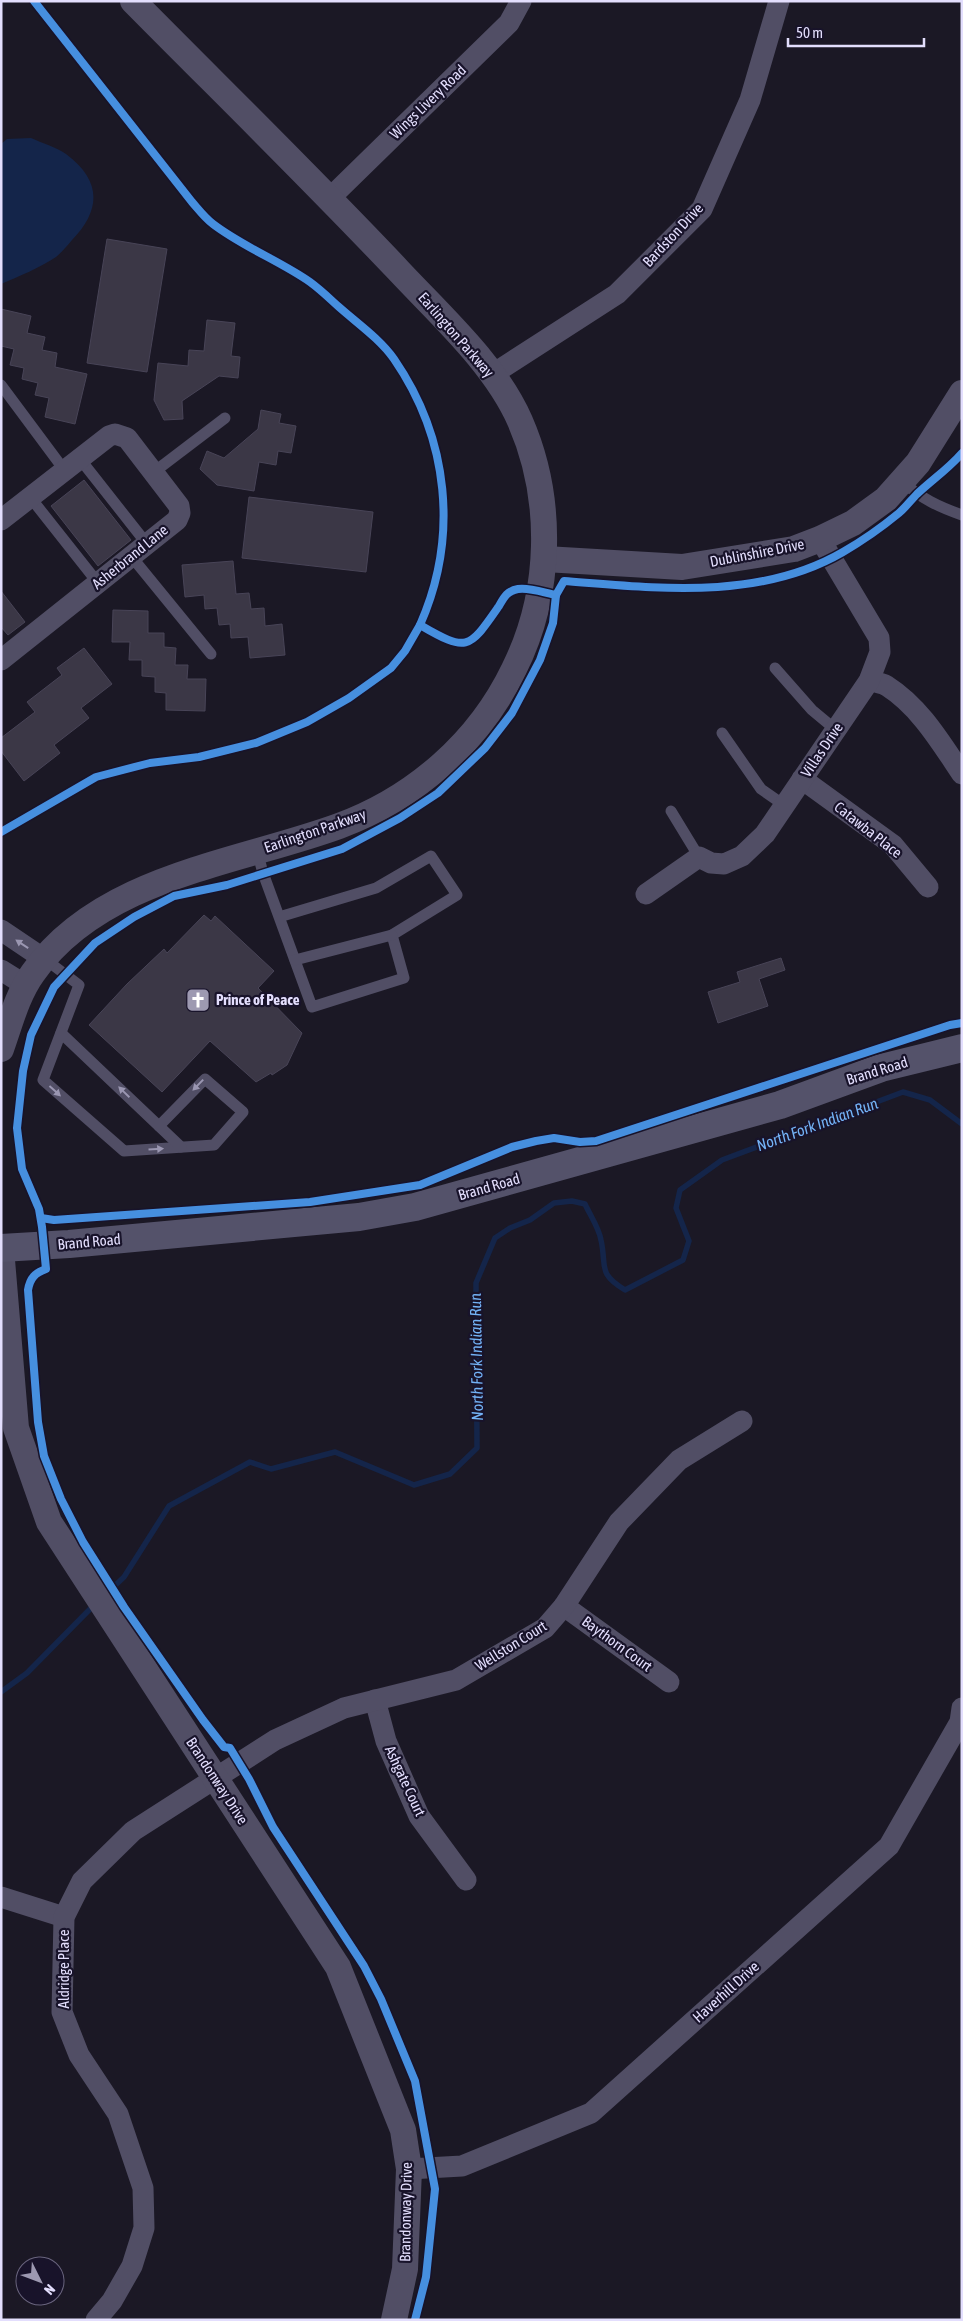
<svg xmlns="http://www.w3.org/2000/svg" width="963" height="2321" viewBox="0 0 963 2321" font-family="'Asap Condensed',sans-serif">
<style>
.water{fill:#14254a}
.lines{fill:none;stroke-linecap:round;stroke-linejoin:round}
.stream{stroke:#14254a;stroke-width:5.5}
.building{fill:#3b3746;stroke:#484457}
.service{stroke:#514e65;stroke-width:11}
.minor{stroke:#514e65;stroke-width:21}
.tertiary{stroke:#514e65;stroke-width:26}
.secondary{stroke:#54526a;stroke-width:28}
.cycleway-casing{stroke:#18132a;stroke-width:11}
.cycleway{stroke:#468fdf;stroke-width:8}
.oneway{fill:#9a96b1}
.labels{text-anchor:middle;stroke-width:4.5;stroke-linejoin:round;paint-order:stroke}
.street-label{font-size:15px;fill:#e3defd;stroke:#18132a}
.poi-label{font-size:15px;font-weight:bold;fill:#e3defd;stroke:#18132a;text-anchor:start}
.water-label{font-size:16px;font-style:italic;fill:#73b2f6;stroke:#18132a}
</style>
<rect width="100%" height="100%" fill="#1b1825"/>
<path class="water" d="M31,138C42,143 56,147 66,154C101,180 102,209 72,240C67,246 62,252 56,257C39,268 20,276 1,284V144L7,139Z"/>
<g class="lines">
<g class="stream">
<path d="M104,1596L124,1577L169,1506L250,1462L271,1469L335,1452L414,1485L450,1474L477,1448L476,1283L495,1238L510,1228L530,1220L554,1203L572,1201L585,1204C590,1215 599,1228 601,1240C607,1267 597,1273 625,1290L683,1260L689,1241L676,1208L680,1190L722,1160L903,1092L930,1100L962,1124"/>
<path d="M1,1692L27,1673L95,1604"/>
</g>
</g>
<g class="building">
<path d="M107,239L167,249L147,372L87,363Z"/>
<path d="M1,309L31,316L27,333L45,337L42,350L57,353L55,367L87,374L75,424L45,417L49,398L35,395L38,383L22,379L24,368L10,365L14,349L1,346Z"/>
<path d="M207,320L235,323L231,356L240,357L238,378L219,376L182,401L183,419L164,420L154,400L158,363L188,366L189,350L204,351Z"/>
<path d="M261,410L281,414L279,423L296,426L291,453L278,451L276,465L259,462L254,491L217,485L200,469L207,451L224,458L258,429Z"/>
<path d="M84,480L131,540L98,566L51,506Z"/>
<path d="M249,497L373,512L366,572L242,558Z"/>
<path d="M233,561L236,594L249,593L251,609L264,608L265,626L282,624L285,655L250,658L248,637L231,638L230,624L219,625L217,608L205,609L204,595L185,597L182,565Z"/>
<path d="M1,591L25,622L8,635L1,627Z"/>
<path d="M113,610L148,611V633H164V647L176,648L175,665H188L187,679H206L205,711L166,710V693L155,692V677L142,676V660H129L130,642H112Z"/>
<path d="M84,648L112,684L81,708L89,718L54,745L60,753L24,781L1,751V738L35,712L27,702L62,675L57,668Z"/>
<path d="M204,915L211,921L215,916L274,971L258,988L302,1033L287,1065L272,1075L271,1073L256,1082L210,1041L162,1092L89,1025L127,984L164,949L167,953Z"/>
<path d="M781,958L785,970L759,979L768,1006L718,1023L708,992L740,982L737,972Z"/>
</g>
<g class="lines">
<g class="service">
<path d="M1,385L65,471"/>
<path d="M80,459L147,544"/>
<path d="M154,472L225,418"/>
<path d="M902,481C920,498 939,507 962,515"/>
<path d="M30,497L98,583"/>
<path d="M131,556L211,654"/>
<path d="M775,668L812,710L836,730"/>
<path d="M722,733L761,789L784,805"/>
<path d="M671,811L699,857"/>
<path d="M257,851L263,873L312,1007L404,978L392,935L457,895L431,856L376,888L279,917"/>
<path d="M45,959L79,985L43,1080L124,1151L214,1145L243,1112L205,1079L159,1126"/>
<path d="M295,960L392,935"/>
<path d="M61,1033L181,1147"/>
</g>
<g class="minor">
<path d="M330,198L509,23L521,1"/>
<path d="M493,374L617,294L702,209L750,100L779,1"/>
<path d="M1,520L109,436L115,434L127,438L179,506L180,513L177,520L1,660"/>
<path d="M869,681C875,682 882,683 887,686C920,707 941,743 962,774"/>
<path d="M802,779L893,845L928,887"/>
<path d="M646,894L699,857L711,863L724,864L742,856L765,834L869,681L880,652L879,638L820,539"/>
<path d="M1,930L44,959"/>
<path d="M1,970L25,985"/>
<path d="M564,1606L669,1682"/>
<path d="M375,1700L386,1741L419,1816L466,1880"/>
<path d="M1,1897L64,1917"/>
<path d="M409,2169L462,2166L591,2113L889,1846L960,1722L962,1708"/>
<path d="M96,2320L112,2301L132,2266L144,2228L143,2188L118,2114L79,2055L62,2012L64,1917L82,1881L133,1831L275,1740L344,1708L456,1680L545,1628L564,1606L619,1522L679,1460L742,1421"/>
</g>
<g class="tertiary">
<path d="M545,559L682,567L794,549L820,539L853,523L886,499L918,463L962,393"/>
<path d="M1,1049C10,1024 17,995 33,973C100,877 238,863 339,826C415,798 479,742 514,669C552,593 554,499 520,421C495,364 440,315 398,270C311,178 222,91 133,1"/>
<path d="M1,1248L16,1428L49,1522L338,1967L403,2130L409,2169L405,2269L394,2320"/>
</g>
<path class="secondary" d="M1,1248L69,1244L359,1217L415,1207L780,1105L881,1068L962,1048"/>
<g class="cycleway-casing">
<g id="cycleway">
<path d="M34,1L192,202C199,210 205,218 213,224C243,247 280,261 310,282C321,290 330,299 339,307C357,323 380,339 394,359C449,439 459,537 420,625C468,653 469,649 499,606C504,597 507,591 518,589C529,587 545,593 556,595"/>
<path d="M1,832L96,777L150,763L199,757L256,743L307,722L349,698L391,668L405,651L420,625"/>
<path d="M41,1218L54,1220L310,1202L420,1185L512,1147L536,1141L554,1138L580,1142L596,1141L950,1025L962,1023"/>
<path d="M415,2320L426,2277L435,2189L415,2081L381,1999L364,1966L273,1827L249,1779L230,1748L224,1747L203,1720L124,1607L83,1542L61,1499L44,1456L38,1422L28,1290C30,1278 35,1273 46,1269L42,1227L39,1209L22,1169L17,1128L23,1071L31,1035L54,987L95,943L134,917L174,896L227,885L342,849L400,818L438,793L485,748L512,713L540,660L553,623L556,595L564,581C656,588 759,601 843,552C862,541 882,527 899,513C906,507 911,500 917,494C932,480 949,468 962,453"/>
</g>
</g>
<use href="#cycleway" class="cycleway"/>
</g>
<defs><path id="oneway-solid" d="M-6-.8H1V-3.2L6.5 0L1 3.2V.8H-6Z" transform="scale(1.25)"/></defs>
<g class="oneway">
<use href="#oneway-solid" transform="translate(22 944) rotate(-146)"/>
<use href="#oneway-solid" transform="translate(198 1085) rotate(134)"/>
<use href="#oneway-solid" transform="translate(55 1091) rotate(42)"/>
<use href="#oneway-solid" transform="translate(124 1092) rotate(-136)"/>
<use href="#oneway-solid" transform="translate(156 1149) rotate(-4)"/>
</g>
<defs>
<g id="church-square" transform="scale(1.25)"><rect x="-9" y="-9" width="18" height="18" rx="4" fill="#9d99b1" stroke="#18132a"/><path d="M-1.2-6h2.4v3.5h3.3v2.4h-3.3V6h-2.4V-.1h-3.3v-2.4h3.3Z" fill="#fff"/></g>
</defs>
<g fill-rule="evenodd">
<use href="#church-square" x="198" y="1000"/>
</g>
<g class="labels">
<g class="street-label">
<text transform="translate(428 102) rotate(-44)" y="5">Wings Livery Road</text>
<text transform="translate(673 235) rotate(-47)" y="5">Bardston Drive</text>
<text transform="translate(456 335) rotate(49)" y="5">Earlington Parkway</text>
<text transform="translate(757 553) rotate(-11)" y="5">Dublinshire Drive</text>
<text transform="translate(130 557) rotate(-39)" y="5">Asherbrand Lane</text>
<text transform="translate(822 750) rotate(-56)" y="5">Villas Drive</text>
<text transform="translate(868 830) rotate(38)" y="5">Catawba Place</text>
<text transform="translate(315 831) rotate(-19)" y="5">Earlington Parkway</text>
<text transform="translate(877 1071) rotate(-17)" y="5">Brand Road</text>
<text transform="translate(489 1187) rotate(-16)" y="5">Brand Road</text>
<text transform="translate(89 1242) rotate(-5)" y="5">Brand Road</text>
<text transform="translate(617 1644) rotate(36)" y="5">Baythorn Court</text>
<text transform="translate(511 1646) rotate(-32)" y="5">Wellston Court</text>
<text transform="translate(217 1781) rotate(57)" y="5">Brandonway Drive</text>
<text transform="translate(405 1781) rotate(65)" y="5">Ashgate Court</text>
<text transform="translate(64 1969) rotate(-90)" y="5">Aldridge Place</text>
<text transform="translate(726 1992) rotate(-42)" y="5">Haverhill Drive</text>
<text transform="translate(406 2212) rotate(-89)" y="5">Brandonway Drive</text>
</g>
<g class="poi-label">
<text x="216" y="1005">Prince of Peace</text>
</g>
<g class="water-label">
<text transform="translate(817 1124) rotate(-20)" y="6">North Fork Indian Run</text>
<text transform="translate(476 1357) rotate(-91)" y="6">North Fork Indian Run</text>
</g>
</g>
<rect width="963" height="2321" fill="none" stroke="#e3defd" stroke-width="5"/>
<g transform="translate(40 2281) rotate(132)"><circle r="24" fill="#18132a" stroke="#69647e"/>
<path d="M0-4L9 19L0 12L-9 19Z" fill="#9d99b1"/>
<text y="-8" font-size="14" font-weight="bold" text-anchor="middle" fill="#e3defd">N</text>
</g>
<path d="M788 38v8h136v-8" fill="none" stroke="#e3defd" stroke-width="2.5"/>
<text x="796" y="38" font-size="15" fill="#e3defd" stroke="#18132a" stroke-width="4" paint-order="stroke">50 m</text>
</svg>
